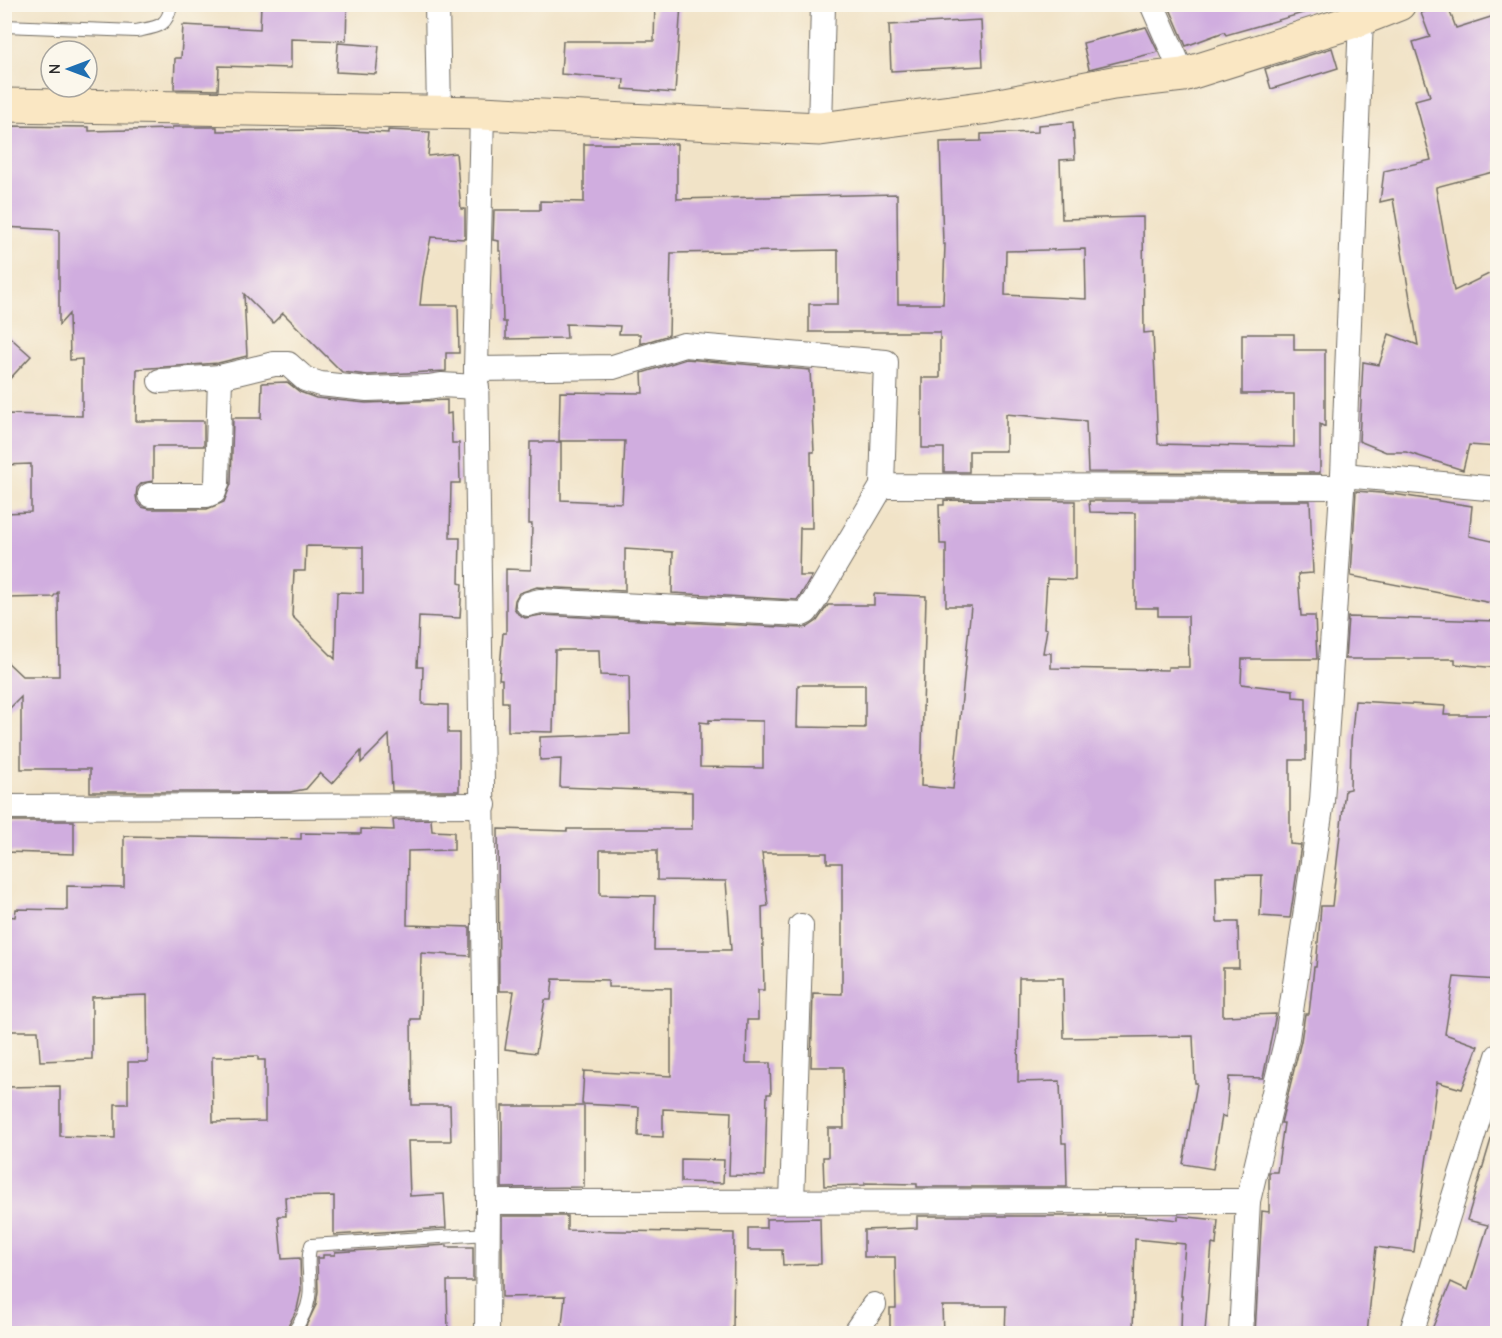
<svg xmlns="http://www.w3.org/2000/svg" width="1502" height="1338" viewBox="0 0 1502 1338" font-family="'Comic Neue',sans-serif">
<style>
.building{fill:#d0addf;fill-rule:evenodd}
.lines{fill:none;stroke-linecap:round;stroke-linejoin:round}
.lane-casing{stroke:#706b62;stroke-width:14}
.street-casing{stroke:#706b62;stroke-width:26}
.secondary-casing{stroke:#706b62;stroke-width:35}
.lane{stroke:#fff;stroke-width:12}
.street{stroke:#fff;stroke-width:24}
.secondary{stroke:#fae7c3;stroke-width:33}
</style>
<rect width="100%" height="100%" fill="#fbf7ec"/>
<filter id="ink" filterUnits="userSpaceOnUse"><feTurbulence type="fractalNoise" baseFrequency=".0167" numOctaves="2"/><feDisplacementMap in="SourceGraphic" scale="12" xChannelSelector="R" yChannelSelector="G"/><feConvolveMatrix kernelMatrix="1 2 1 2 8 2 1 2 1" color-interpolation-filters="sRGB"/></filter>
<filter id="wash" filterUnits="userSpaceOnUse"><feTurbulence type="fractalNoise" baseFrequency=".008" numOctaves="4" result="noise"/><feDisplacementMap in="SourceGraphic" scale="24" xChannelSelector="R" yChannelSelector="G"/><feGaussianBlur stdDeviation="1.35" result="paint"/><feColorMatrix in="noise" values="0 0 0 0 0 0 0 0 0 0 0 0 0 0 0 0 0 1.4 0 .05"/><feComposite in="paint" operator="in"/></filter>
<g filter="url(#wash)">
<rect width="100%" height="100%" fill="#f1e3c7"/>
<g id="blocks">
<g class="building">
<path d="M261,4H347L346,41L291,39V68L219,66L218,90L174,89L175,58H181L183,25L260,29Z"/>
<path d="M655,4H681L675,93L623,89L624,79L561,74L563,41H654Z"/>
<path d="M1168,4H1310V11L1226,35L1224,32L1186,46Z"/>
<path d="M1447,4L1456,28L1497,15V171L1436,187V189L1454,291L1491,273L1497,286V447L1469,445L1463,470L1406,452H1386L1359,441L1363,362L1379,365L1389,334L1418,345L1393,199L1380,202L1384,171L1431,160L1415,100L1430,96L1413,42L1430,37L1421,13Z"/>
<path d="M981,20L983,66L891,71L889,25Z"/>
<path d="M1146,27L1158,52L1089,69L1083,43Z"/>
<path d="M338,43L379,46L376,74L336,72Z"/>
<path d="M1332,48L1338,68L1271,89L1265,69Z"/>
<path d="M1073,122L1075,159L1060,160L1062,219L1143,217L1144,333L1153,332L1158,444L1294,447V394H1242V334H1294V350H1325V427L1320,424V473L1088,472L1086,421L1006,414V451H969V472H944V448H922V378H940V332H809V304H838V250L671,253L669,335L640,344V334H619L620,326L566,324L567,338L506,339V322H503L501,251H499V241L493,240L494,210H540V201L584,202V144H677V199L897,194L898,304H943L945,244H943L940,142L981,141V134L1038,132V125ZM1085,249L1086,299L1005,295L1006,251Z"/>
<path d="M4,126L89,127V131L172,129V127H217V131L333,130L388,133V130L430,132L428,156L456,153L461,209H465V239L431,237L423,278L420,305H458L459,353H446V371L368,375L342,372L283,313L273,323L244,294L247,356L218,363L137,369L136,421H204V446H153V481L142,483L137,488L136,496L137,502L142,507L150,509H207L224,502L231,484L233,418H261L262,383L287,382L300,392L316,398L366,403L447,400V414L451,413L452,443H459L460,483H451L450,538H460L459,583L462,584L460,618L419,616L417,667H423L422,704L448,705V733H459V791H392L389,735L361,763V751L332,784L320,773L306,789L290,792H90V769H21V697L4,714V659L22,676H59L58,592L53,597L4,598V513L31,512V464L4,465L5,414L82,416V359L70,360L69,314L59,325V230L4,227ZM306,546L363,547V593L337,592L335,659L292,616L294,571H305Z"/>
<path d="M4,332L31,356L4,385Z"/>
<path d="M686,359L810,370L814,452H811L812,528H800L799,576H812L802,593L797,600L672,593L673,552L625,549V591L537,587L519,593L515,600L514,608L518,614L525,618L541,615L801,628L808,627L817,621L828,605H874V594L926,596L921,786L953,789L971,606H946V544H940L939,505H944V500L1075,501V580L1047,579L1044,628L1047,629L1043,653H1051V668L1168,670V667H1189L1188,616H1158V608H1135V513L1090,512L1089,501H1310L1313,573L1298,574L1301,616H1315L1317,659H1242L1241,684L1293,690V697L1306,698V760H1290V844L1301,845L1290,918L1260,916L1262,875L1216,876L1217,922H1238L1239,968H1223V1016L1276,1014L1263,1078L1229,1077L1226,1117L1222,1116L1213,1169L1183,1164L1197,1083H1195L1193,1036L1064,1038L1063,978H1019L1018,1082L1060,1081L1062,1143H1066L1067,1187H917V1184L865,1183V1185L824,1186L823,1157H828V1128H844L843,1067H811L813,993L842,994V863H827V853H762L768,906L762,907L764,990H758V1020H747L746,1063H770L771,1094H767L765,1176L729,1175L731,1112L663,1109V1137L638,1136L639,1107L582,1104L584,1071L671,1076V988L608,987V980L553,979L551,1000H545L536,1053L505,1049L514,991H499L498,829L567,831V829H692V792L560,787L561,759L540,760V737L630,734L629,676L600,675L599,650H555L553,732L508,731V702H502V679H499L503,633H506V569L531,570L532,524H529L530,442H561V500L622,503L625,441H559L560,392L643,393L642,373ZM798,685H865V728L797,727ZM709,720L763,721V768L700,767V722L709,723ZM600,850H657V880L726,881L731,950H654L655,896L600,895Z"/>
<path d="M1356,491L1393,494L1472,506L1469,536L1497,542V604L1351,576Z"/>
<path d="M1348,617L1497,621V668L1455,664V659H1345Z"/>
<path d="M1355,701L1445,706L1444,715H1497V980L1454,977L1445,1034L1478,1046L1462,1089L1437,1082L1414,1252L1376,1247L1367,1334H1255L1262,1211L1269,1212V1172H1277L1284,1123H1281L1301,1041L1305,1014H1309L1314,967H1316L1321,906H1332L1345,790L1350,789L1351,742Z"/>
<path d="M431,819L432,831L454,832V850L408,851L407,925L470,927V956L421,953L420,1019H411L412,1105H450L451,1141H408L410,1196L444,1194L446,1228L334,1235V1196L285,1197L286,1216H278L282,1259L300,1258L301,1291L297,1309L284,1334H7V1291H4L6,1087L60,1086V1136L115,1138V1104H128V1062H148L147,995L92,997V1059L40,1061L38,1031H5L6,916L15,917L16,909L67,910V886L124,887V836L301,839V833L361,834V829L394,830L393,820ZM258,1056V1060H265V1121L213,1122L212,1057Z"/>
<path d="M4,821H74V854L4,852Z"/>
<path d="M502,1106H584V1187L502,1188Z"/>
<path d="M1492,1136L1497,1137V1334H1430L1451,1282L1468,1290L1488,1225L1467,1220Z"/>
<path d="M681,1159L724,1160L723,1183L681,1182Z"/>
<path d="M502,1216H567V1230L734,1233L733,1334H561L565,1296L502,1297Z"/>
<path d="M917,1216H1141L1178,1220V1216L1218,1220L1216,1245L1212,1244L1205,1332L1181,1331L1182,1296H1181L1185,1244L1135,1239L1133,1334H1005L1006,1306H942L943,1334H890V1308H896L895,1257H864V1230L917,1228Z"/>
<path d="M820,1218L821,1264L783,1265L782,1250H748V1228H766V1219Z"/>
<path d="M447,1245V1247H473V1281H447L448,1334H302L316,1305L318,1291L317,1258H323V1255H335V1252Z"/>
</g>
</g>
</g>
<g filter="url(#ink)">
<use href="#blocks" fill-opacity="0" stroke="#706b62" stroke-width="1.5"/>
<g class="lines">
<g class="lane-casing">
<g id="lane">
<path d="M4,26L136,31C156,27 168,28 171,4"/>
<path d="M292,1334C300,1323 307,1312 309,1298C312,1280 305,1262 311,1245L488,1234"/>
</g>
</g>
<g class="street-casing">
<g id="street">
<path d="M437,4L439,112"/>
<path d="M1152,4L1183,75"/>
<path d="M482,113L476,369L488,1202L487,1334"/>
<path d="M820,129L823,4"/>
<path d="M476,369L613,367L684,345L886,362L882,486L1342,487"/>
<path d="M160,381L220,377L274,364H288L305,379L320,384L367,389L428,387L441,385L477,387"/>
<path d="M1343,475L1361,19"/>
<path d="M150,495H207L214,492L217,483L220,377"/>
<path d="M528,604L540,601L802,614L806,612L814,601L882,486"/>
<path d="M4,807L484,805"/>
<path d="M792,1201L801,926"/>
<path d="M488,1202L1248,1201"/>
<path d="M854,1334L874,1305"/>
<path d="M1241,1334L1248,1201L1287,1038L1322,801L1343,475L1498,489"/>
<path d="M1411,1334L1498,1056"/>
</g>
</g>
<g class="secondary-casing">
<path id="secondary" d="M4,105L482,113L820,129L989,107L1113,83L1183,75L1361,19L1399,4"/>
</g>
<use href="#lane" class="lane"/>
<use href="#street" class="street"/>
<use href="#secondary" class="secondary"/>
</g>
</g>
<rect width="1502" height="1338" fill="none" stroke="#fbf7ec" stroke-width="24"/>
<g transform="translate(69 69) rotate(270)"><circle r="28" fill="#fbf7ec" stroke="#a8a59f" stroke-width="1.5"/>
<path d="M0-4.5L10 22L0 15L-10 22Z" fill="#1f6fb2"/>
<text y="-9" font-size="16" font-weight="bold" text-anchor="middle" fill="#2b2b2b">N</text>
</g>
</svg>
